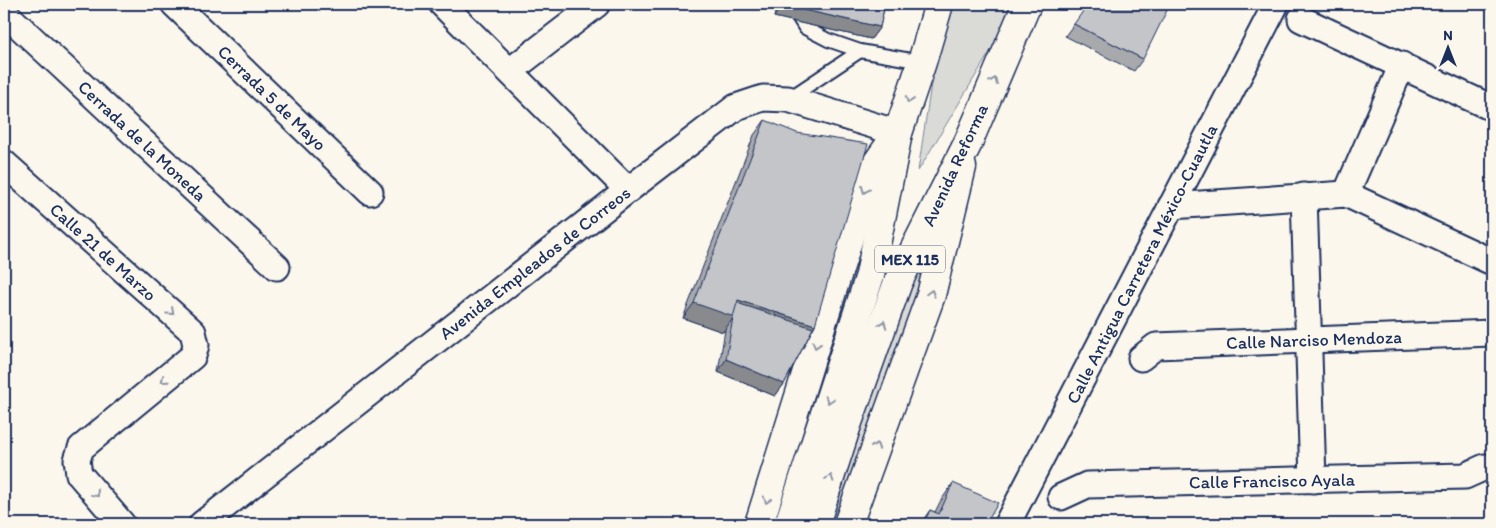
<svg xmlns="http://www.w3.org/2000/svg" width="1496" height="528" viewBox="0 0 1496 528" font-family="Itim,sans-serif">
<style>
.green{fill:#dadad7;stroke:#7a849a}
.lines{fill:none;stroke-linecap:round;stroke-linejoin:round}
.lane-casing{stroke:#1b2f5e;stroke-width:16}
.street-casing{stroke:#1b2f5e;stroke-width:29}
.secondary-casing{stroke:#1b2f5e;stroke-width:31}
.primary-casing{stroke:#1b2f5e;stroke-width:31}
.lane{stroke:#fbf7ec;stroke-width:12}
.street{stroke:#fbf7ec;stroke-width:25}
.secondary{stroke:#fbf7ec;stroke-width:28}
.primary{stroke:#fbf7ec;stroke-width:28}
.wall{fill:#a8a9ad;stroke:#1b2f5e}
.shaded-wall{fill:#888a8d;stroke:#1b2f5e}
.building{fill:#c3c5c9;stroke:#1b2f5e}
.oneway{stroke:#8b93a5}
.labels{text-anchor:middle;stroke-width:4;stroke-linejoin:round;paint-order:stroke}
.shield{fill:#fbf7ec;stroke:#5e6b89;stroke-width:1}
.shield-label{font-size:16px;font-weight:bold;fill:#1b2f5e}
.street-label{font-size:18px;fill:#1b2f5e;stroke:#fbf7ec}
</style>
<rect width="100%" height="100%" fill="#fbf7ec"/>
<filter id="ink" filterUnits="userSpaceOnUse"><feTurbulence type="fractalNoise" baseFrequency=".02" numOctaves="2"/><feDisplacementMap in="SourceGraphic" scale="10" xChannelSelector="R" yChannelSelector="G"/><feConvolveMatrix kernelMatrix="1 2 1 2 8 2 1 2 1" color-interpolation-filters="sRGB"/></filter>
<g filter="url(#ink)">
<g class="green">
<path d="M943,4H1019L918,171Z"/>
<path d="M967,145L848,524H815Z"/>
</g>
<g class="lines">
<g class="lane-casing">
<g id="lane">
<path d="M798,4L797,15L805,28L828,40L860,51L922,62"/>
<path d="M788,99L860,51"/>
</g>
</g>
<g class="street-casing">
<g id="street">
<path d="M174,4L370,192"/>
<path d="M442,4L628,190"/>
<path d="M7,15L277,267"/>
<path d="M1301,19L1492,108"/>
<path d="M510,71L597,4"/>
<path d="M4,163L193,332L196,345L193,356L81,448L77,460L79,474L122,524"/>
<path d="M1346,194L1402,65"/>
<path d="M1304,196L1313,480"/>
<path d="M1171,206L1346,194L1492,262"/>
<path d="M1141,358L1156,346L1492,333"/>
<path d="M1061,497L1087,485L1465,476L1485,467"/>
<path d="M202,524L628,190L736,107L763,98L788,99L898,133"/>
<path d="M1007,524L1276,4"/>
</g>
</g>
<g class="secondary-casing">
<g id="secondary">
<path d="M759,524L862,196L877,163L898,133"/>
<path d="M848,524L931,295L962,167"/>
</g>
</g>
<g class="primary-casing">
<g id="primary">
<path d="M789,524L870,275L898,133L922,62L939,4"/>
<path d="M815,524L847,425L898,282L967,145L1027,4"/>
</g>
</g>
<use href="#lane" class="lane"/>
<use href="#street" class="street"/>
<use href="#secondary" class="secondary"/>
<use href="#primary" class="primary"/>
</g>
<g class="wall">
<path d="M777,4H885L880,27L871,39L774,17Z"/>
<path d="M1074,24L1143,59L1134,71L1065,36Z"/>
<path d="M765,120L815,325L784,384L775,396L718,372L725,330L723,332L683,318L754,135Z"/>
<path d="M953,483L986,524H920L930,510L935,512L940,502Z"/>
</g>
<g class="shaded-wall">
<path d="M782,5L880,27L871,39L774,17Z"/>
<path d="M738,300L815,325L804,340L734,317L723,332L683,318L694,303Z"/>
<path d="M726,359L784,384L775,396L718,372Z"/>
</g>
<g class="building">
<path d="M782,4H885L880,27L782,5Z"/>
<path d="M1088,4H1170L1143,59L1074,24Z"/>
<path d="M765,120L797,133L868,144L815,325L738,300L734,317L694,303Z"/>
<path d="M737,303L813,328L784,384L726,359L733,317Z"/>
<path d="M953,483L998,503L986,524H927L924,523L930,510L939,514Z"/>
</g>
<defs><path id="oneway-chevron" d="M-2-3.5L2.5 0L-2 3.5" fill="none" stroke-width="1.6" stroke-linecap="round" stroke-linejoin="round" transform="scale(1.25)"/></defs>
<g class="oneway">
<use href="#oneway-chevron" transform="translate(994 81) rotate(-67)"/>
<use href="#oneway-chevron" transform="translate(909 100) rotate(109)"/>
<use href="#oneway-chevron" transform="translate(865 190) rotate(113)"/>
<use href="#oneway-chevron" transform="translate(931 293) rotate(-74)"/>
<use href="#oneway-chevron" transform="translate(171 312) rotate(42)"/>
<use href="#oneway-chevron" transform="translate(883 324) rotate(-70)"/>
<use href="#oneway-chevron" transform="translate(816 345) rotate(107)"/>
<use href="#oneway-chevron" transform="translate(164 380) rotate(141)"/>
<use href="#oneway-chevron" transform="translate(829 400) rotate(108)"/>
<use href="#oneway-chevron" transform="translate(876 446) rotate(-70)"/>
<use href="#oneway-chevron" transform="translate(830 478) rotate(-72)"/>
<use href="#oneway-chevron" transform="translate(96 494) rotate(50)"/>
<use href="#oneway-chevron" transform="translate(767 500) rotate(107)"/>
</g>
</g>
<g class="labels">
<rect class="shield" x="875" y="245.5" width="70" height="27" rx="4"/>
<g class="shield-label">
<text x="910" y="265">MEX 115</text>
</g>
<g class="street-label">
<text transform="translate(272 98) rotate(44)" y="6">Cerrada 5 de Mayo</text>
<text transform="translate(142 141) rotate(43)" y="6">Cerrada de la Moneda</text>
<text transform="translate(955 165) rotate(-65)" y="6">Avenida Reforma</text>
<text transform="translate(103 252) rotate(42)" y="6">Calle 21 de Marzo</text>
<text transform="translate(535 263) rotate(-38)" y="6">Avenida Empleados de Correos</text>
<text transform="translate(1142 264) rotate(-63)" y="6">Calle Antigua Carretera México-Cuautla</text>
<text transform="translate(1314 340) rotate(-2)" y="6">Calle Narciso Mendoza</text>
<text transform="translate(1272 481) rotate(-1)" y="6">Calle Francisco Ayala</text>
</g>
</g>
<rect width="1496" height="528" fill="none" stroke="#fbf7ec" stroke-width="20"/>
<rect x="10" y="10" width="1476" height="508" fill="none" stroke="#1b2f5e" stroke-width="2" filter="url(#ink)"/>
<g transform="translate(1448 48)" stroke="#fbf7ec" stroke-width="4" paint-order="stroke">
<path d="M0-4L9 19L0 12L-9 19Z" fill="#1b2f5e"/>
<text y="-8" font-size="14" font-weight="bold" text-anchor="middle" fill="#1b2f5e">N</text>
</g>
</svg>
